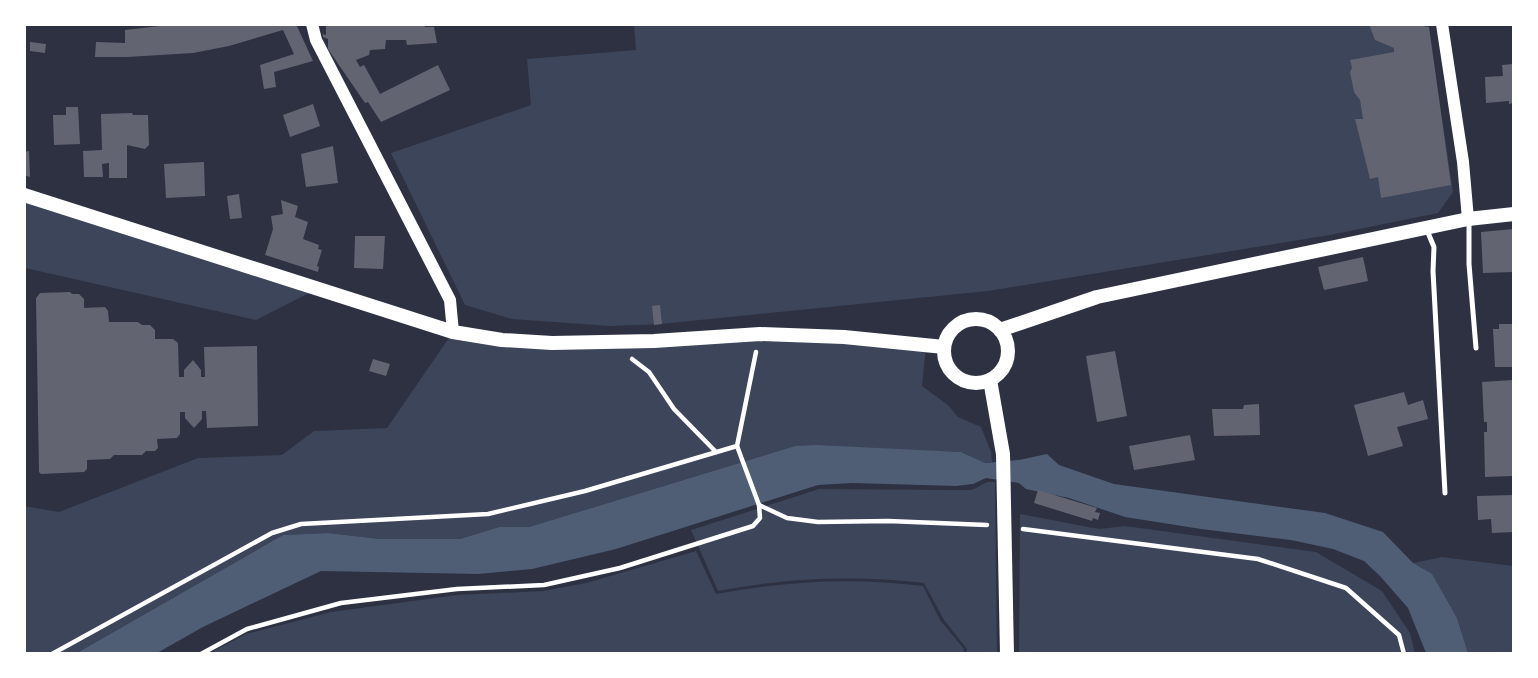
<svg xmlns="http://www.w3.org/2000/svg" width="1538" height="678" viewBox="0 0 1538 678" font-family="'Libre Baskerville',serif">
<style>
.green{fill:#3c4559}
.water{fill:#4f5d75}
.building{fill:#626471}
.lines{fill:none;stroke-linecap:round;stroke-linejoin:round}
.path{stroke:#fff;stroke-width:4.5}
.service{stroke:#fff;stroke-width:5}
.tertiary{stroke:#fff;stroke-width:12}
.secondary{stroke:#fff;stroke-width:14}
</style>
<rect width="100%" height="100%" fill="#2d3142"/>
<g class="green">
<path d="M1428,24L1453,192L1438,213L1330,235L988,291L661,324L610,326L512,319L465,305L391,153L531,105L527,59L636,50L634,25Z"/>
<path d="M25,195L317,289L256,320L25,268Z"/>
<path d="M453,332L502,340L760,334L926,347L922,386L948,405L958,417L981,427L991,452L992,462L984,463L961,452L795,446L529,527H499L460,539H380L328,533L283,535L75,654L25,653L24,506L59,512L198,458L282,455L314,431L387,428Z"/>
<path d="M987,482H995L997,653H967V649L944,620L924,583C855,575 786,578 718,591L691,530L819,489L959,490H972Z"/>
<path d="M1020,514L1099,529L1125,526L1316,552L1382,591L1410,633L1415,653L1019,654Z"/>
<path d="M696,551L716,594C785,581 853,577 923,586L940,620L964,649L963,653H210L246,634L331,612L457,595L543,591L586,583Z"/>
<path d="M1442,557L1513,566V653H1468L1457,618L1413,563Z"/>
</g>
<path class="water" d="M816,445L961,452L985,463L1019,460L1047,454L1059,465L1114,484L1325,513L1383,532L1413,563L1432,574L1457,618L1468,653H1426L1408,608L1380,576L1364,561L1333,549L1291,540L1201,529L1125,517L1069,498L1026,489L1019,483L986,478L973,484L956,486L852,483L818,485L616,549L532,569L478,574L321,571L203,627L157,653L75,654L283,535L328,533L380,539H460L499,527H529L795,446Z"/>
<g class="building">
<path d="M177,24H296L313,61L274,72L276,87L264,89L260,65L294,54L283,30L229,46L193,53L127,57H95L96,42L125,43V30Z"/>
<path d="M326,24H425V27H434L437,43L407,45L406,40H386L385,49L370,50L369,55L356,60L360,67L364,65L380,94L438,65L450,90L381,122L368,102L365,103L328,49V39L323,37V34L326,35Z"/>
<path d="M1369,24H1424L1425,27H1429L1451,185L1381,198L1378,177L1370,179L1355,119H1363L1360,100L1354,92L1350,72L1352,68L1350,60L1394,52V48L1375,40Z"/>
<path d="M30,42L46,44L45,53L30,51Z"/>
<path d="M1513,64V103L1509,104V101L1486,103L1485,77L1503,76L1502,65Z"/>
<path d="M313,104L320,126L290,137L283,115Z"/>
<path d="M66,107H78L80,144L54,145L53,115H66Z"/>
<path d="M132,113L133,115H148L149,145L145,149L127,145V178H109V163L102,164L103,177H84L83,151L102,150L101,114Z"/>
<path d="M333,146L338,183L306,187L301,154Z"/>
<path d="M29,151L30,177L24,175V152Z"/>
<path d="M204,162L205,196L166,198L164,164Z"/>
<path d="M239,194L242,218L230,219L227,196Z"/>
<path d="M281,200L298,206L295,217L308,222L303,239L319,245L318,249L322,250L317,266L319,267L318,272L265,255L273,229L271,216L283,214Z"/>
<path d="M1513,229V272L1483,273L1481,232Z"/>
<path d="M355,236H385L383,269L354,268Z"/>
<path d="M1363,257L1368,281L1324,290L1318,267Z"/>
<path d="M70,292L72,294H79L84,299V308L105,307L108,311L109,322H138L142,325H150L155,330V339H173L178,343L179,377H184V370L193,360L201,370V377H205L204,347L257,346L258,426L207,428L206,411H202V419L194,428L185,418V412H180V434L177,438L157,439L158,448L155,451H146L142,455H114L110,459L87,460V469L84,472L41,474L39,472L36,298L40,293Z"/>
<path d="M660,305L662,324L654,325L652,306Z"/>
<path d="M1499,324H1513V367H1495L1493,329H1499Z"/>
<path d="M1115,351L1127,416L1097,422L1086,356Z"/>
<path d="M373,359L390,364L386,376L369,371Z"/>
<path d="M1513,380V476L1485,477L1484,432H1487V422H1484L1482,382Z"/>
<path d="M1404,392L1408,405L1423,400L1428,419L1397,427L1403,446L1368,456L1354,405Z"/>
<path d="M1259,404L1260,435L1214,436L1212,409H1243L1244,405Z"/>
<path d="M1190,435L1195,460L1134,470L1129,446Z"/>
<path d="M1038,490L1097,508L1095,512L1100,513L1098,520L1093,518L1092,521L1034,503Z"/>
<path d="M1513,495V532L1492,533L1491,519L1478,520L1477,496Z"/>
</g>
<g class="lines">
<g class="path">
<path d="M632,359L649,372L674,409L716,452"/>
<path d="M759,505L787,518L818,522L888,521L987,525"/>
<path d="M1023,529L1258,559L1346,588L1399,635L1404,654"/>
<path d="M52,654L272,533L301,524L488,514L585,491L737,446"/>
<path d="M201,654L247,629L341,603L457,589L544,585L620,568L753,526L760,518L759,505L737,446L756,352"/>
</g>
<g class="service">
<path d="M1469,222V264L1476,348"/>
<path d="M1426,228L1434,247L1433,271L1445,493"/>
</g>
<g class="tertiary">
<path d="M312,24L316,40L450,300L453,332"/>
<path d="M1442,24L1463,162L1468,219"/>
</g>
<g class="secondary">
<path d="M24,195L453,332L502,340L552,343L654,341L760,334L844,337L944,347"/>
<circle cx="976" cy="351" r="32"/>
<path d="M1000,330L1097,297L1468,219L1514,214"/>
<path d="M990,380L1003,454L1007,654"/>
</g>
</g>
<rect width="1538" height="678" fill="none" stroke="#ffffff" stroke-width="52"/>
</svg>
